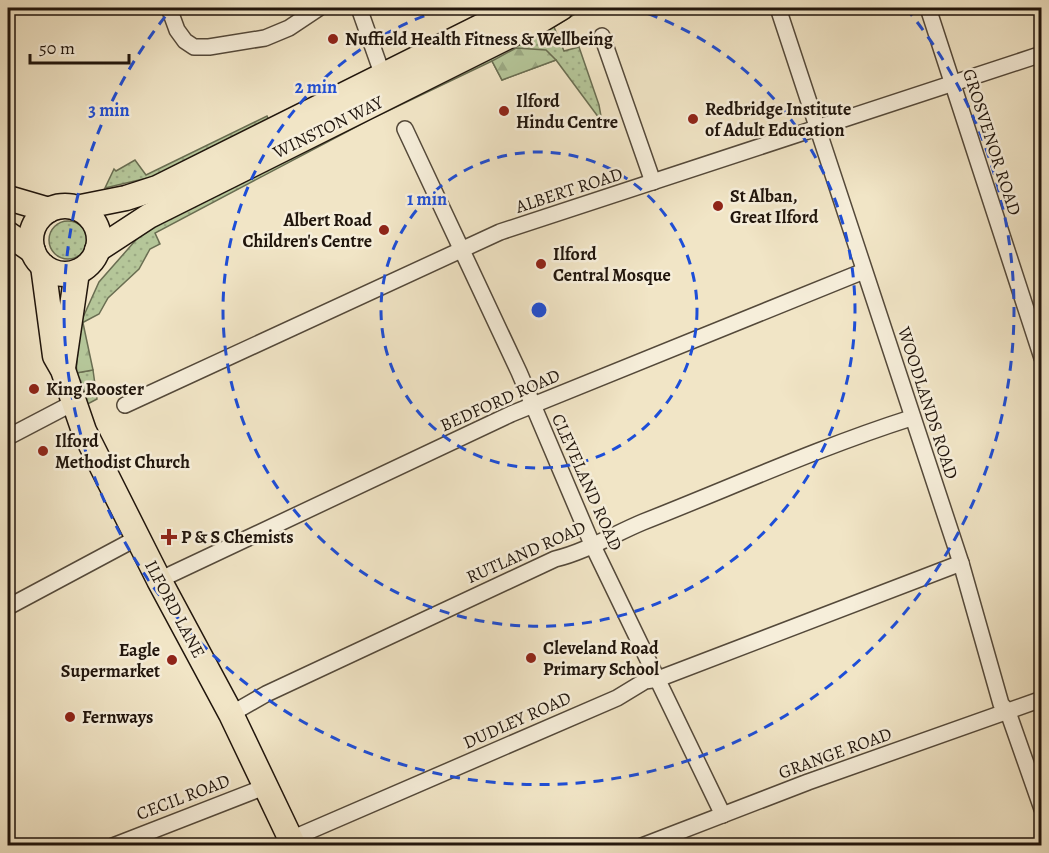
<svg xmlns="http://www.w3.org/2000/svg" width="1049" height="853" viewBox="0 0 1049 853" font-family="Alegreya,serif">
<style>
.grass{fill:url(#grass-dots);stroke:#6a6e52;stroke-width:1.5}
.forest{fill:url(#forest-firs);stroke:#6a6e52;stroke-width:1.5}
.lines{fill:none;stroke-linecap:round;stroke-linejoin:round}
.minor-casing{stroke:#54493a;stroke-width:18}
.primary-casing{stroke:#20150c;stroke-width:27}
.minor{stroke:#f6eeda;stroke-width:15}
.primary{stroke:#f1e5c6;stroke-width:24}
.ring{fill:none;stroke:#1d4ed8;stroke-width:3;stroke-dasharray:10 8}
.poi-dot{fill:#8f2418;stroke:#f6eeda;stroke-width:2}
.labels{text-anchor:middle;stroke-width:5;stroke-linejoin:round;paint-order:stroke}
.poi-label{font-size:18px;font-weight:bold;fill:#20150c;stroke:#f6eeda;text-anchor:start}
.street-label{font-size:18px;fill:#20150c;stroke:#f6eeda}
.centre{fill:#1d4ed8;stroke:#f6eeda;stroke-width:3}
.ring-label{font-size:18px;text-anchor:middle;font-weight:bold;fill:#1d4ed8;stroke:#f6eeda;stroke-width:5;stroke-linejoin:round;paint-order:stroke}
</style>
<defs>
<pattern id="grass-dots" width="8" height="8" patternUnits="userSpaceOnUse" patternTransform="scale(1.5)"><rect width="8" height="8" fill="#b5c699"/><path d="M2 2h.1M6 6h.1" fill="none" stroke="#9ba983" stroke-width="1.8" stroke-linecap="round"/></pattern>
<pattern id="forest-firs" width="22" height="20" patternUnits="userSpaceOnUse" patternTransform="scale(1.5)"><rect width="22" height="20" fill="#b5c699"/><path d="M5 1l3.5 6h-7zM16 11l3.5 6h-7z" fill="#9ba983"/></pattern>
</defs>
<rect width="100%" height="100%" fill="#f1e5c6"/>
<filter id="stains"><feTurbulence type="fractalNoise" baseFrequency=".00333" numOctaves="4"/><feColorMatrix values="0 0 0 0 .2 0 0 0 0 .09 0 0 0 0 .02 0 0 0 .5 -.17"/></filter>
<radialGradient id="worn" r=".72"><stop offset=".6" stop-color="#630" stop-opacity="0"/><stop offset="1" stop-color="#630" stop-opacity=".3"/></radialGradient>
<g class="grass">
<path d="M572,10L575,14L554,27L564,51L579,47L599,105L602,122L556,60L502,80L492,61L371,119L155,233L160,244L150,249L139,269L108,298L99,314L80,324L99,282L142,233Z"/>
<path d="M267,116L269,121L156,176L105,188L114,169L116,171L135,160L146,175Z"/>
<circle cx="68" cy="240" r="19"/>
<path d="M93,370L97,399L84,406L76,373Z"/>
</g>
<g class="forest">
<path d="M516,48L546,50L556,60L502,80L492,61Z"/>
<path d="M83,323L93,370L76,373L80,324Z"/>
</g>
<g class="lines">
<g class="minor-casing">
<g id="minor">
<path d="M169,8L177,30L185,41L194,47H209L265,38L289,28L319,8"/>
<path d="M359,8L383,76"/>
<path d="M778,8L961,563L1001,704L1008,712L1042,809"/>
<path d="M928,8L1042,358"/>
<path d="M602,36L653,182"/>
<path d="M405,129L519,372L592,544L723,815"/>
<path d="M125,405L500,232L1042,54"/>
<path d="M8,437L73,403"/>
<path d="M159,580L511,414L864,271"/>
<path d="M8,607L137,538"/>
<path d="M231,714L266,694L555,559C585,552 614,534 643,522C732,487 820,447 911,418"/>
<path d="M291,839L617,698L645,681L658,679L961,563"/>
<path d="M113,846L267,786"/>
<path d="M642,846L808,782L1042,699"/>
</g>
</g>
<g class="primary-casing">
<g id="primary">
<path d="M8,198L49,210"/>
<circle cx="65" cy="240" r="34"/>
<path d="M76,208L126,198L157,188L518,8"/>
<path d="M8,234L33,251"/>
<path d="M97,250L149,216L541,20L561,8"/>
<path d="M43,266L55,356L63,370L84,431L159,580L231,714L294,846"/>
<path d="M63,368L77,272"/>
</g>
</g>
<use href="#minor" class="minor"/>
<use href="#primary" class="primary"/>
</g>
<g class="ring">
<circle cx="539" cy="310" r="158"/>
<path d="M631 8A316 316 0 1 1 447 8"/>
<path d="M906 8A475 475 0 1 1 172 8"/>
</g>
<g class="poi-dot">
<circle cx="333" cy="39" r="6"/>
<circle cx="504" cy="111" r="6"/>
<circle cx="693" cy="119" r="6"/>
<circle cx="718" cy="206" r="6"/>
<circle cx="384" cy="230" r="6"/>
<circle cx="541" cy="264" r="6"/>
<circle cx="34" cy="389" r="6"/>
<circle cx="43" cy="451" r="6"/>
<path d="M166 528h6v6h6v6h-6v6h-6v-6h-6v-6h6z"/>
<circle cx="531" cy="658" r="6"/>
<circle cx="172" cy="660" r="6"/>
<circle cx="70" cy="717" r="6"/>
</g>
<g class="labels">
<g class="poi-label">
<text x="345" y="45">Nuffield Health Fitness &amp; Wellbeing</text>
<text x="516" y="107">Ilford<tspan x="516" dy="21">Hindu Centre</tspan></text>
<text x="705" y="115">Redbridge Institute<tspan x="705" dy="21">of Adult Education</tspan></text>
<text x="730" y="202">St Alban,<tspan x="730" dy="21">Great Ilford</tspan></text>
<text x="372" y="226" text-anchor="end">Albert Road<tspan x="372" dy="21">Children's Centre</tspan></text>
<text x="553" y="260">Ilford<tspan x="553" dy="21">Central Mosque</tspan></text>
<text x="46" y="395">King Rooster</text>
<text x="55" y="447">Ilford<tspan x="55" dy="21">Methodist Church</tspan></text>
<text x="181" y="543">P &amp; S Chemists</text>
<text x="543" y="654">Cleveland Road<tspan x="543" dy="21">Primary School</tspan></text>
<text x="160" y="656" text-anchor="end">Eagle<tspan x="160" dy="21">Supermarket</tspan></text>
<text x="82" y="723">Fernways</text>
</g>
<g class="street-label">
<text transform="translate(328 127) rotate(-26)" y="6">WINSTON WAY</text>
<text transform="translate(992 142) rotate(72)" y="6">GROSVENOR ROAD</text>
<text transform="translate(569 190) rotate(-18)" y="6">ALBERT ROAD</text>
<text transform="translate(500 400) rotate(-24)" y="6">BEDFORD ROAD</text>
<text transform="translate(928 403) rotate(72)" y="6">WOODLANDS ROAD</text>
<text transform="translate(587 482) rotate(66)" y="6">CLEVELAND ROAD</text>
<text transform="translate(526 552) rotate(-24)" y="6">RUTLAND ROAD</text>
<text transform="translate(175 609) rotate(62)" y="6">ILFORD LANE</text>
<text transform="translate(517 720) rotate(-24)" y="6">DUDLEY ROAD</text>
<text transform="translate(835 753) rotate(-20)" y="6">GRANGE ROAD</text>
<text transform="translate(183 797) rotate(-21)" y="6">CECIL ROAD</text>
</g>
</g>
<circle cx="539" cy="310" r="9" class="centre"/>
<g class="ring-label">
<text x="316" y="93">2 min</text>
<text x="109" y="116">3 min</text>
<text x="427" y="205">1 min</text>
</g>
<rect width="1049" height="853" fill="none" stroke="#f1e5c6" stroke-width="30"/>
<rect x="9" y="9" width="1031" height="835" fill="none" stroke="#20150c" stroke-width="3"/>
<rect x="15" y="15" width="1019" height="823" fill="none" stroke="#20150c" stroke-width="1.5"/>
<path d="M30 54v9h99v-9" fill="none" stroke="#20150c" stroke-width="3"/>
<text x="39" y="54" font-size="18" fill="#20150c" stroke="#f6eeda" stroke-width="4.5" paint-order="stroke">50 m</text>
<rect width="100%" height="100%" filter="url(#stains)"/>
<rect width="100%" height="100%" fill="url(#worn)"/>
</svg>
